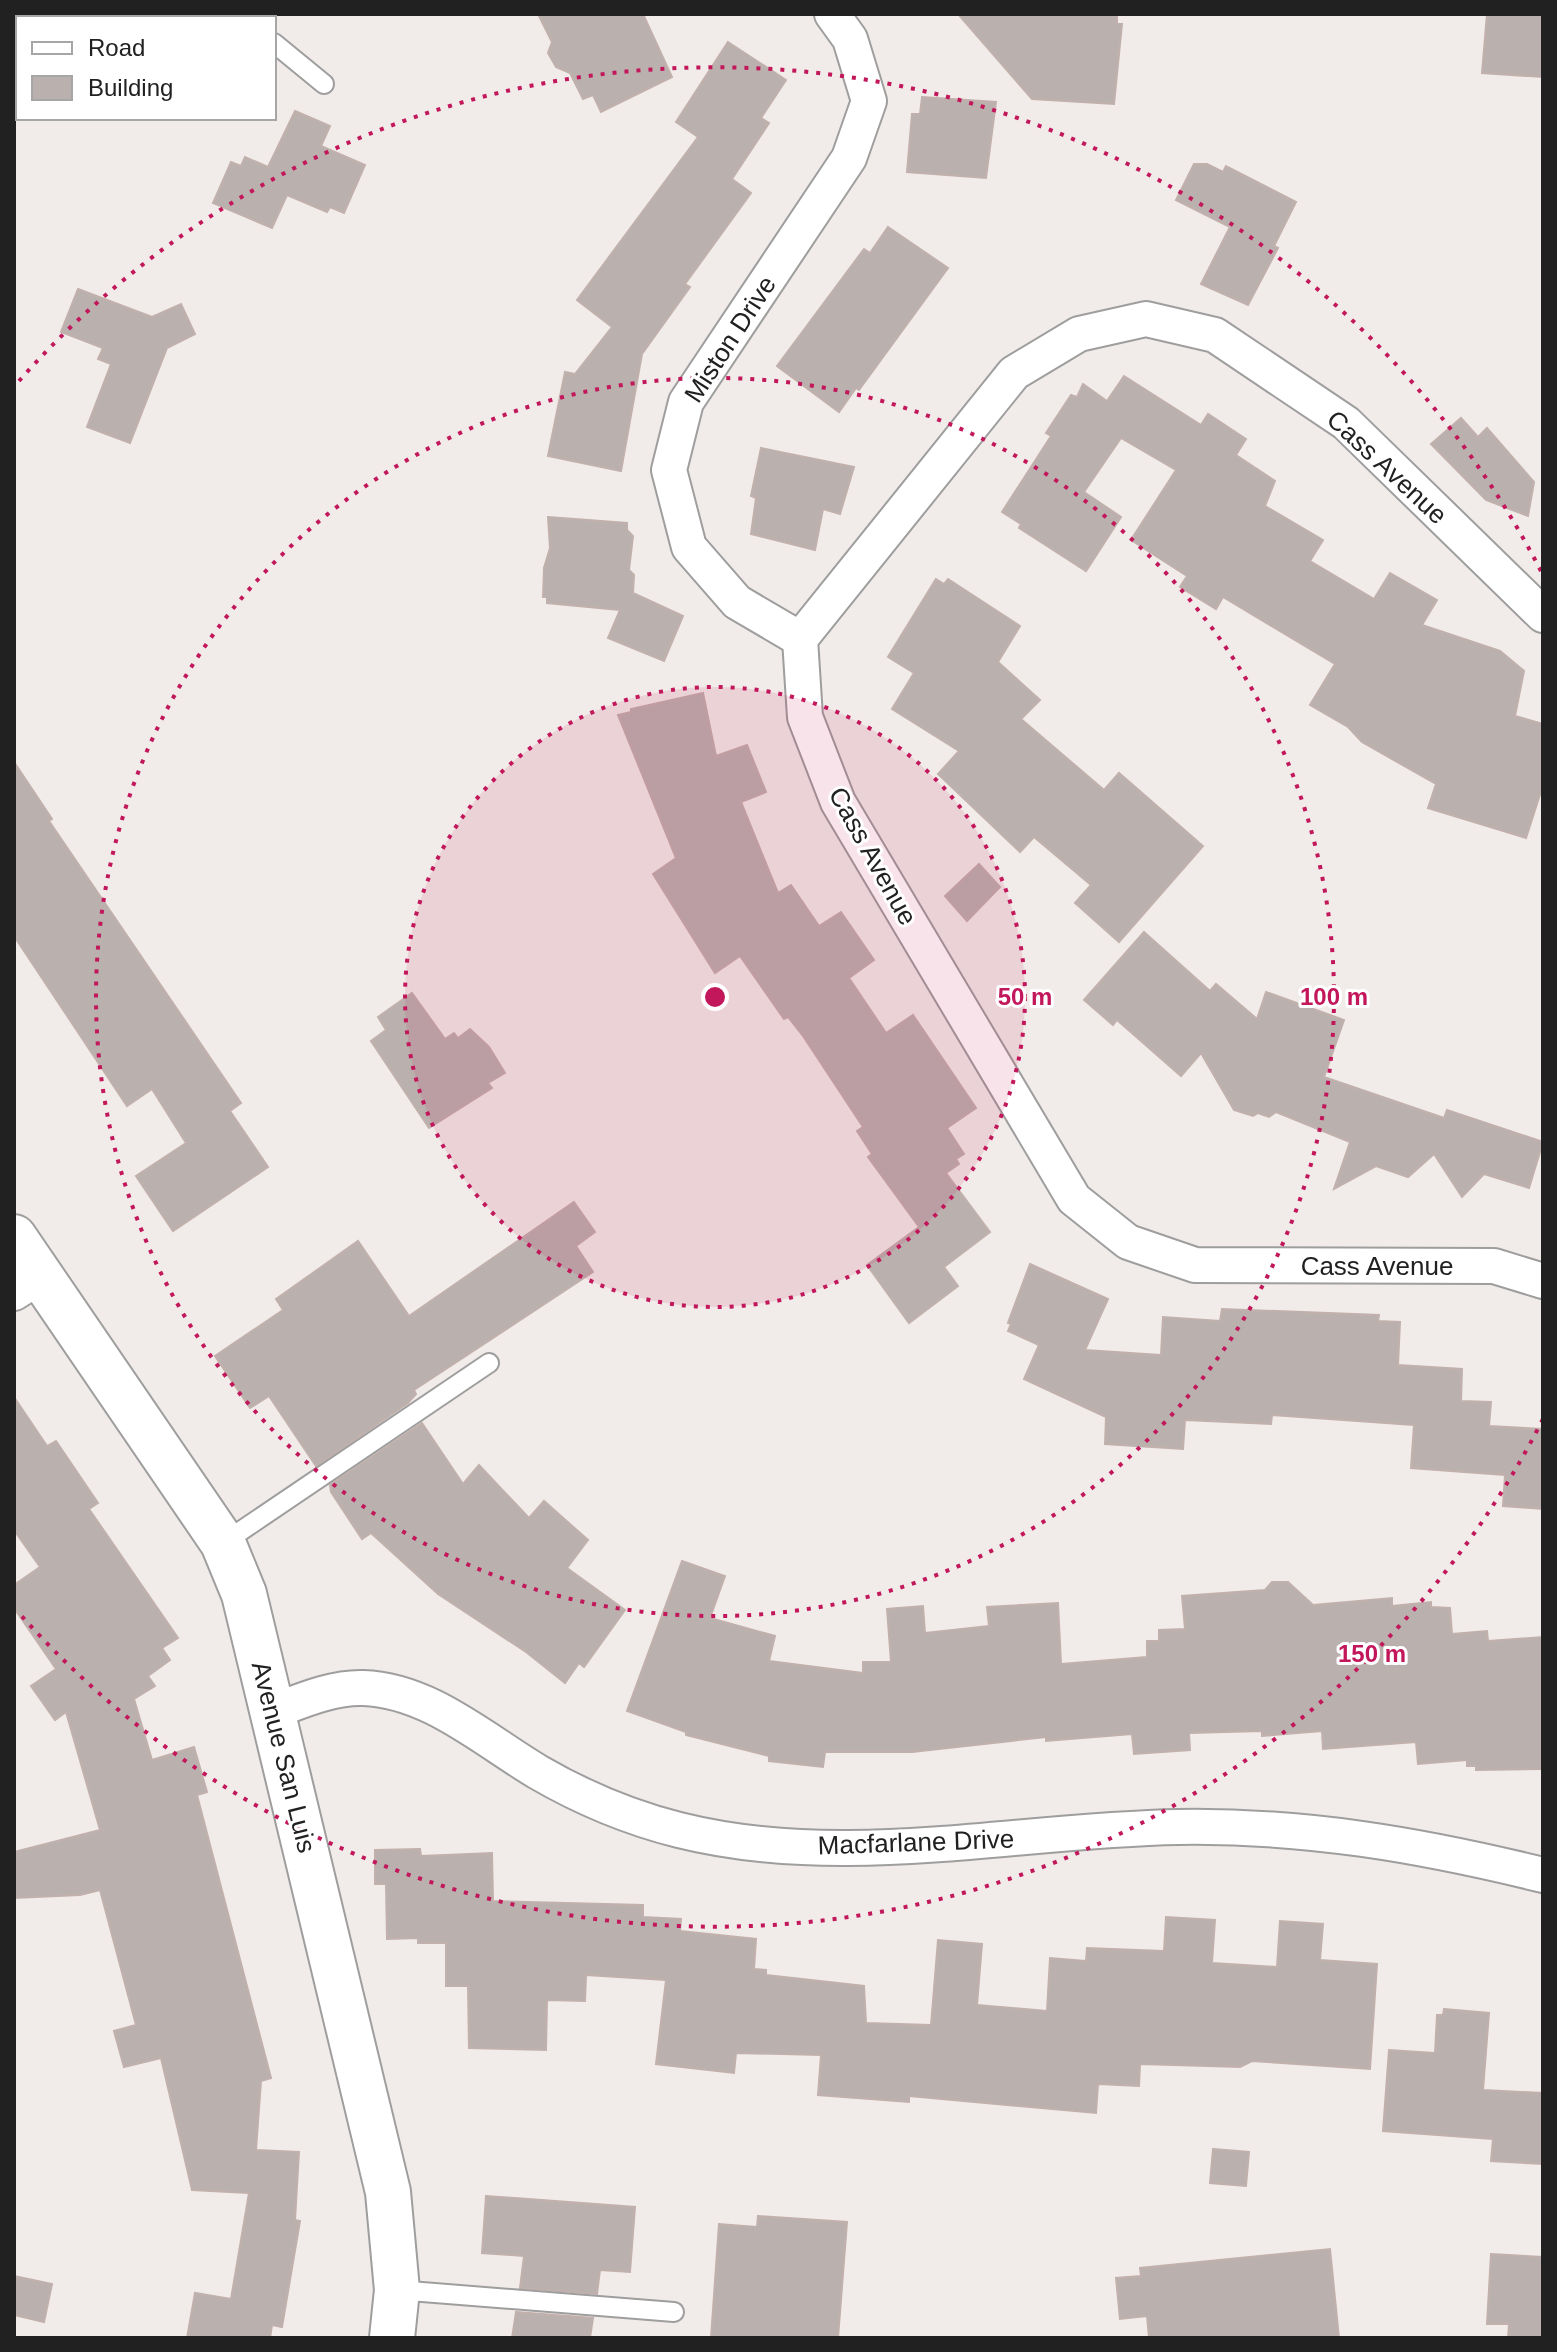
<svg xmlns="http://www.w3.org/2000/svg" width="1557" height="2352" viewBox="0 0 1557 2352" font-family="Helvetica,sans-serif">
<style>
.building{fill:#bab1ae;stroke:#c1b0ac;stroke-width:2}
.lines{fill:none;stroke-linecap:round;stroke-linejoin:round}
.service-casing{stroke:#9e9e9e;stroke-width:22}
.minor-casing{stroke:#9e9e9e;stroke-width:38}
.tertiary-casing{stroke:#9e9e9e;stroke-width:48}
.service{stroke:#fff;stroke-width:18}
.minor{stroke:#fff;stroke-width:34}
.tertiary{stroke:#fff;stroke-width:44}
.ring{fill:none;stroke:#c2185b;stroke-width:4;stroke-dasharray:4 8}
.labels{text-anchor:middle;stroke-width:6;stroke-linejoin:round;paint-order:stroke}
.street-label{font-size:26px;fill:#212121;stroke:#fff}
.centre{fill:#c2185b;stroke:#fff;stroke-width:4}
.ring-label{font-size:24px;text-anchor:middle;font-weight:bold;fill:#c2185b;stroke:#fff;stroke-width:6;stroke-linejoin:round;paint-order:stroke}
</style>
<rect width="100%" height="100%" fill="#f1ece9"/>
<g class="building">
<path d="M538,14H643L672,77L601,112L593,95L583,99L570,73L556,67L548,53L552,42Z"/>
<path d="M958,14H1117V24H1122L1114,104L1032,99Z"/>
<path d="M1487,14H1543V77L1482,73Z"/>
<path d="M728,42L786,80L761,118L769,123L732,179L751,193L685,284L690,287L642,354L621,471L548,456L565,372L575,374L612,327L577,300L698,137L676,122Z"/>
<path d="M922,97L996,102L986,178L907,172L912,114H920Z"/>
<path d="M295,111L330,126L321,146L365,165L344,213L330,207L327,212L287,195L272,228L213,203L231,162L241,166L245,157L268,167Z"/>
<path d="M1194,164H1207L1223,172L1226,166L1296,202L1274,246L1278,248L1248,305L1201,284L1230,227L1176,200Z"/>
<path d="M888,227L948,268L859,390L856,388L839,412L777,366L864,249L870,253Z"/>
<path d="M78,289L152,317L181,304L195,334L167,348L130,443L87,427L111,364L98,359L103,348L61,332Z"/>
<path d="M1124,376L1201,425L1208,414L1246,439L1236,455L1275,481L1265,506L1323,540L1310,561L1374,599L1390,573L1437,600L1422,625L1500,651L1524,671L1515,716L1543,724V785L1526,838L1428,808L1436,784L1362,742L1348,727L1310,705L1335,664L1223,597L1216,609L1180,587L1187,576L1131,540L1176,470L1121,438L1084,492L1121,517L1086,571L1019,528L1021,524L1002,512L1051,436L1046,433L1071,395L1077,397L1083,384L1107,401Z"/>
<path d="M1461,418L1478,437L1487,428L1534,482L1528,516L1486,500L1431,444Z"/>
<path d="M761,448L854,467L840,514L823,509L815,550L751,534L756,498L751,496Z"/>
<path d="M548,517L627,523V530L633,536L629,570L634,575L633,593L683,616L664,661L608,638L620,610L547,603V597H543L544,568L550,548Z"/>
<path d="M936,579L944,584L948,579L1020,626L998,662L1040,700L1021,719L1104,790L1119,773L1203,846L1119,942L1075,903L1091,885L1034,837L1020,852L938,774L959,751L892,709L914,673L888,657Z"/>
<path d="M703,693L716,756L747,745L766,792L741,802L778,893L791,885L819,926L841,912L874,960L849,978L886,1033L913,1015L976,1108L947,1128L964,1154L956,1159L959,1164L946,1173L990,1232L944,1267L958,1286L909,1323L867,1265L919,1227L868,1157L872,1154L857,1131L863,1127L803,1036L788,1017L784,1019L740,956L715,973L653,874L676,858L618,715L631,712V709Z"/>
<path d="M14,762L52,819L49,821L241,1103L230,1111L268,1167L173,1231L136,1176L186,1143L152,1089L127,1106L14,936Z"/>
<path d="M979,864L1000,887L967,921L945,896Z"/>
<path d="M1144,932L1210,991L1216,984L1257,1019L1266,992L1344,1020L1324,1077L1444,1118L1447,1110L1543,1142L1529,1188L1484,1174L1462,1197L1434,1154L1408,1177L1376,1166L1334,1189L1350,1142L1276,1112L1269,1117L1258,1113L1253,1116L1234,1110L1201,1053L1181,1076L1117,1020L1113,1025L1084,1000Z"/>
<path d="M412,993L445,1039L454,1033L458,1038L470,1029L489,1047L505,1073L488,1083L492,1088L429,1128L371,1041L386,1030L378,1017Z"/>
<path d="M574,1202L595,1232L576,1246L593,1272L414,1390L416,1394L408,1403L316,1466L269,1396L250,1408L215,1356L283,1310L276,1299L358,1241L409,1316Z"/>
<path d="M1030,1264L1108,1299L1085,1350L1161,1355L1163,1317L1220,1321L1222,1309L1379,1315L1378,1321L1400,1322L1398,1365L1462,1369L1461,1401L1491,1402L1489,1426L1543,1429V1509L1503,1506L1505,1475L1411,1468L1414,1425L1272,1415L1271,1424L1185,1420L1183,1449L1105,1444L1106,1417L1024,1379L1039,1345L1008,1331L1011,1324L1008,1323Z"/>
<path d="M14,1397L47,1446L56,1441L98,1503L89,1509L178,1638L162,1648L170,1660L148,1676L155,1686L134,1699L152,1760L194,1747L207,1792L197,1795L271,2078L261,2081L256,2150L299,2152L295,2220L300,2221L282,2327L272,2325L270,2338H187L195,2293L231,2299L249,2193L192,2190L161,2058L124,2067L114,2031L136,2025L100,1890L80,1895L14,1898V1852L100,1830L66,1712L55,1720L31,1686L56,1669L14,1608V1585L40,1567L14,1530Z"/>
<path d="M422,1423L463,1484L479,1465L529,1518L544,1501L588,1540L567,1568L625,1610L584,1667L579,1663L565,1683L526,1652L438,1594L371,1533L362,1539L331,1492L330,1485Z"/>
<path d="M682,1561L725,1576L710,1618L775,1636L769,1661L863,1673V1662H891L887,1609L923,1606L925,1633L989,1626L987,1607L1058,1603L1061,1664L1147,1657V1641H1159V1630L1185,1629L1182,1596L1265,1590L1272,1582H1288L1313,1605L1392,1598V1606L1431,1602V1607L1450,1608L1452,1634L1487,1631L1488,1641L1543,1637V1769L1476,1770V1766H1467V1760L1418,1764L1416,1742L1323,1749L1322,1731L1262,1736V1731L1189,1733L1190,1750L1134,1754L1132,1734L1046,1741V1737L912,1752H825L823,1767L769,1761V1756L686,1735V1732L627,1711Z"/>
<path d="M420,1849L421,1856L492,1853L493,1901L643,1905V1917L681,1919L680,1931L756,1939L754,1969L766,1970V1975L864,1986L866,2023L931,2025L938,1940L982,1944L977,2005L1047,2011L1050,1958L1086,1961L1087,1948L1164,1951L1166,1917L1215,1920L1212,1963L1277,1967L1280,1921L1323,1924L1320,1960L1377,1964L1370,2069L1252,2061L1240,2067L1140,2064L1139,2086L1098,2084L1096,2113L909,2096V2102L818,2095L821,2055L736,2053L734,2073L656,2064L666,1980L586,1975L585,2001L547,2000L546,2050L469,2048L468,1986H446V1943H418V1938L387,1939L386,1884H375V1850Z"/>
<path d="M1444,2009L1489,2013L1483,2090L1542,2093L1543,2164L1491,2161L1493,2139L1383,2131L1389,2050L1435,2053L1437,2015H1443Z"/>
<path d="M1213,2149L1249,2152L1246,2186L1210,2183Z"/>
<path d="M486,2196L635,2207L630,2272L600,2270L597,2294L520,2288L524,2256L482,2253Z"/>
<path d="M758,2216L847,2222L838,2338H711L719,2224L757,2227Z"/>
<path d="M1330,2249L1339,2338H1149L1147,2316L1120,2319L1116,2278L1141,2276L1140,2268Z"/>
<path d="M1491,2254L1543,2257V2338H1508L1509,2324H1487Z"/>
<path d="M14,2276L52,2284L44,2322L14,2315Z"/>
<path d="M516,2312L593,2318L590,2338H512Z"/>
</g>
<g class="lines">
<g class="service-casing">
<g id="service">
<path d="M238,14L243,18"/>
<path d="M274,43L324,84"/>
<path d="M223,1543L489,1363"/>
<path d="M397,2290L674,2312"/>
</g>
</g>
<g class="minor-casing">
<g id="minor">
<path d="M1543,615L1346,423L1215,335L1146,319L1079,334L1014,373L800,639L805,717L838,802L1074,1199L1128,1242L1195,1265L1494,1266L1543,1281"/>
<path d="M800,639L737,602L689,547L669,470L686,402L849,158L869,101L850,39L832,14"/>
<path d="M14,1293L41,1276"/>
<path d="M274,1711C301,1701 333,1687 363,1688C429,1690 484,1740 538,1772C581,1797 631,1818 679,1830C843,1871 1012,1830 1178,1827C1305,1825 1421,1845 1543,1875"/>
</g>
</g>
<g class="tertiary-casing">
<path id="tertiary" d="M14,1237L223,1543L244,1594L388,2192L397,2290L392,2338"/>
</g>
<use href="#service" class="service"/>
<use href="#minor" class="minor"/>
<use href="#tertiary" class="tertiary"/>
</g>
<circle cx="715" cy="997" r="310" fill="#c2185b" fill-opacity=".12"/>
<g class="ring">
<circle cx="715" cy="997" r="310"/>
<circle cx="715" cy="997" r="619"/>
<path d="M1543 1419A929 929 0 0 1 19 1613M19 381A929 929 0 0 1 1543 575"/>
</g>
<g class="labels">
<g class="street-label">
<text transform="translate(730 339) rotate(-57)" y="9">Miston Drive</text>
<text transform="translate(1387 467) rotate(43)" y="9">Cass Avenue</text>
<text transform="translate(873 856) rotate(61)" y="9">Cass Avenue</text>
<text x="1377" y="1275">Cass Avenue</text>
<text transform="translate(284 1757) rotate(76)" y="9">Avenue San Luis</text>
<text transform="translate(916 1842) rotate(-2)" y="9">Macfarlane Drive</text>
</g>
</g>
<circle cx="715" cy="997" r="12" class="centre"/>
<g class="ring-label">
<text x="1025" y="1005">50 m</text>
<text x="1334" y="1005">100 m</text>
<text x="1372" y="1662">150 m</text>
</g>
<rect width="1557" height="2352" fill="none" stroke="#212121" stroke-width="32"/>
<rect x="16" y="16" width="260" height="104" fill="#ffffff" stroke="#a6a6a6" stroke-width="2"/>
<rect x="32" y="42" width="40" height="12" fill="#ffffff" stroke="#a6a6a6" stroke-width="2"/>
<text x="88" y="56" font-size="24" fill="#212121">Road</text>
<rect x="32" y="76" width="40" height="24" fill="#bab1ae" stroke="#a6a6a6" stroke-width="2"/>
<text x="88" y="96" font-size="24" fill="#212121">Building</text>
</svg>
